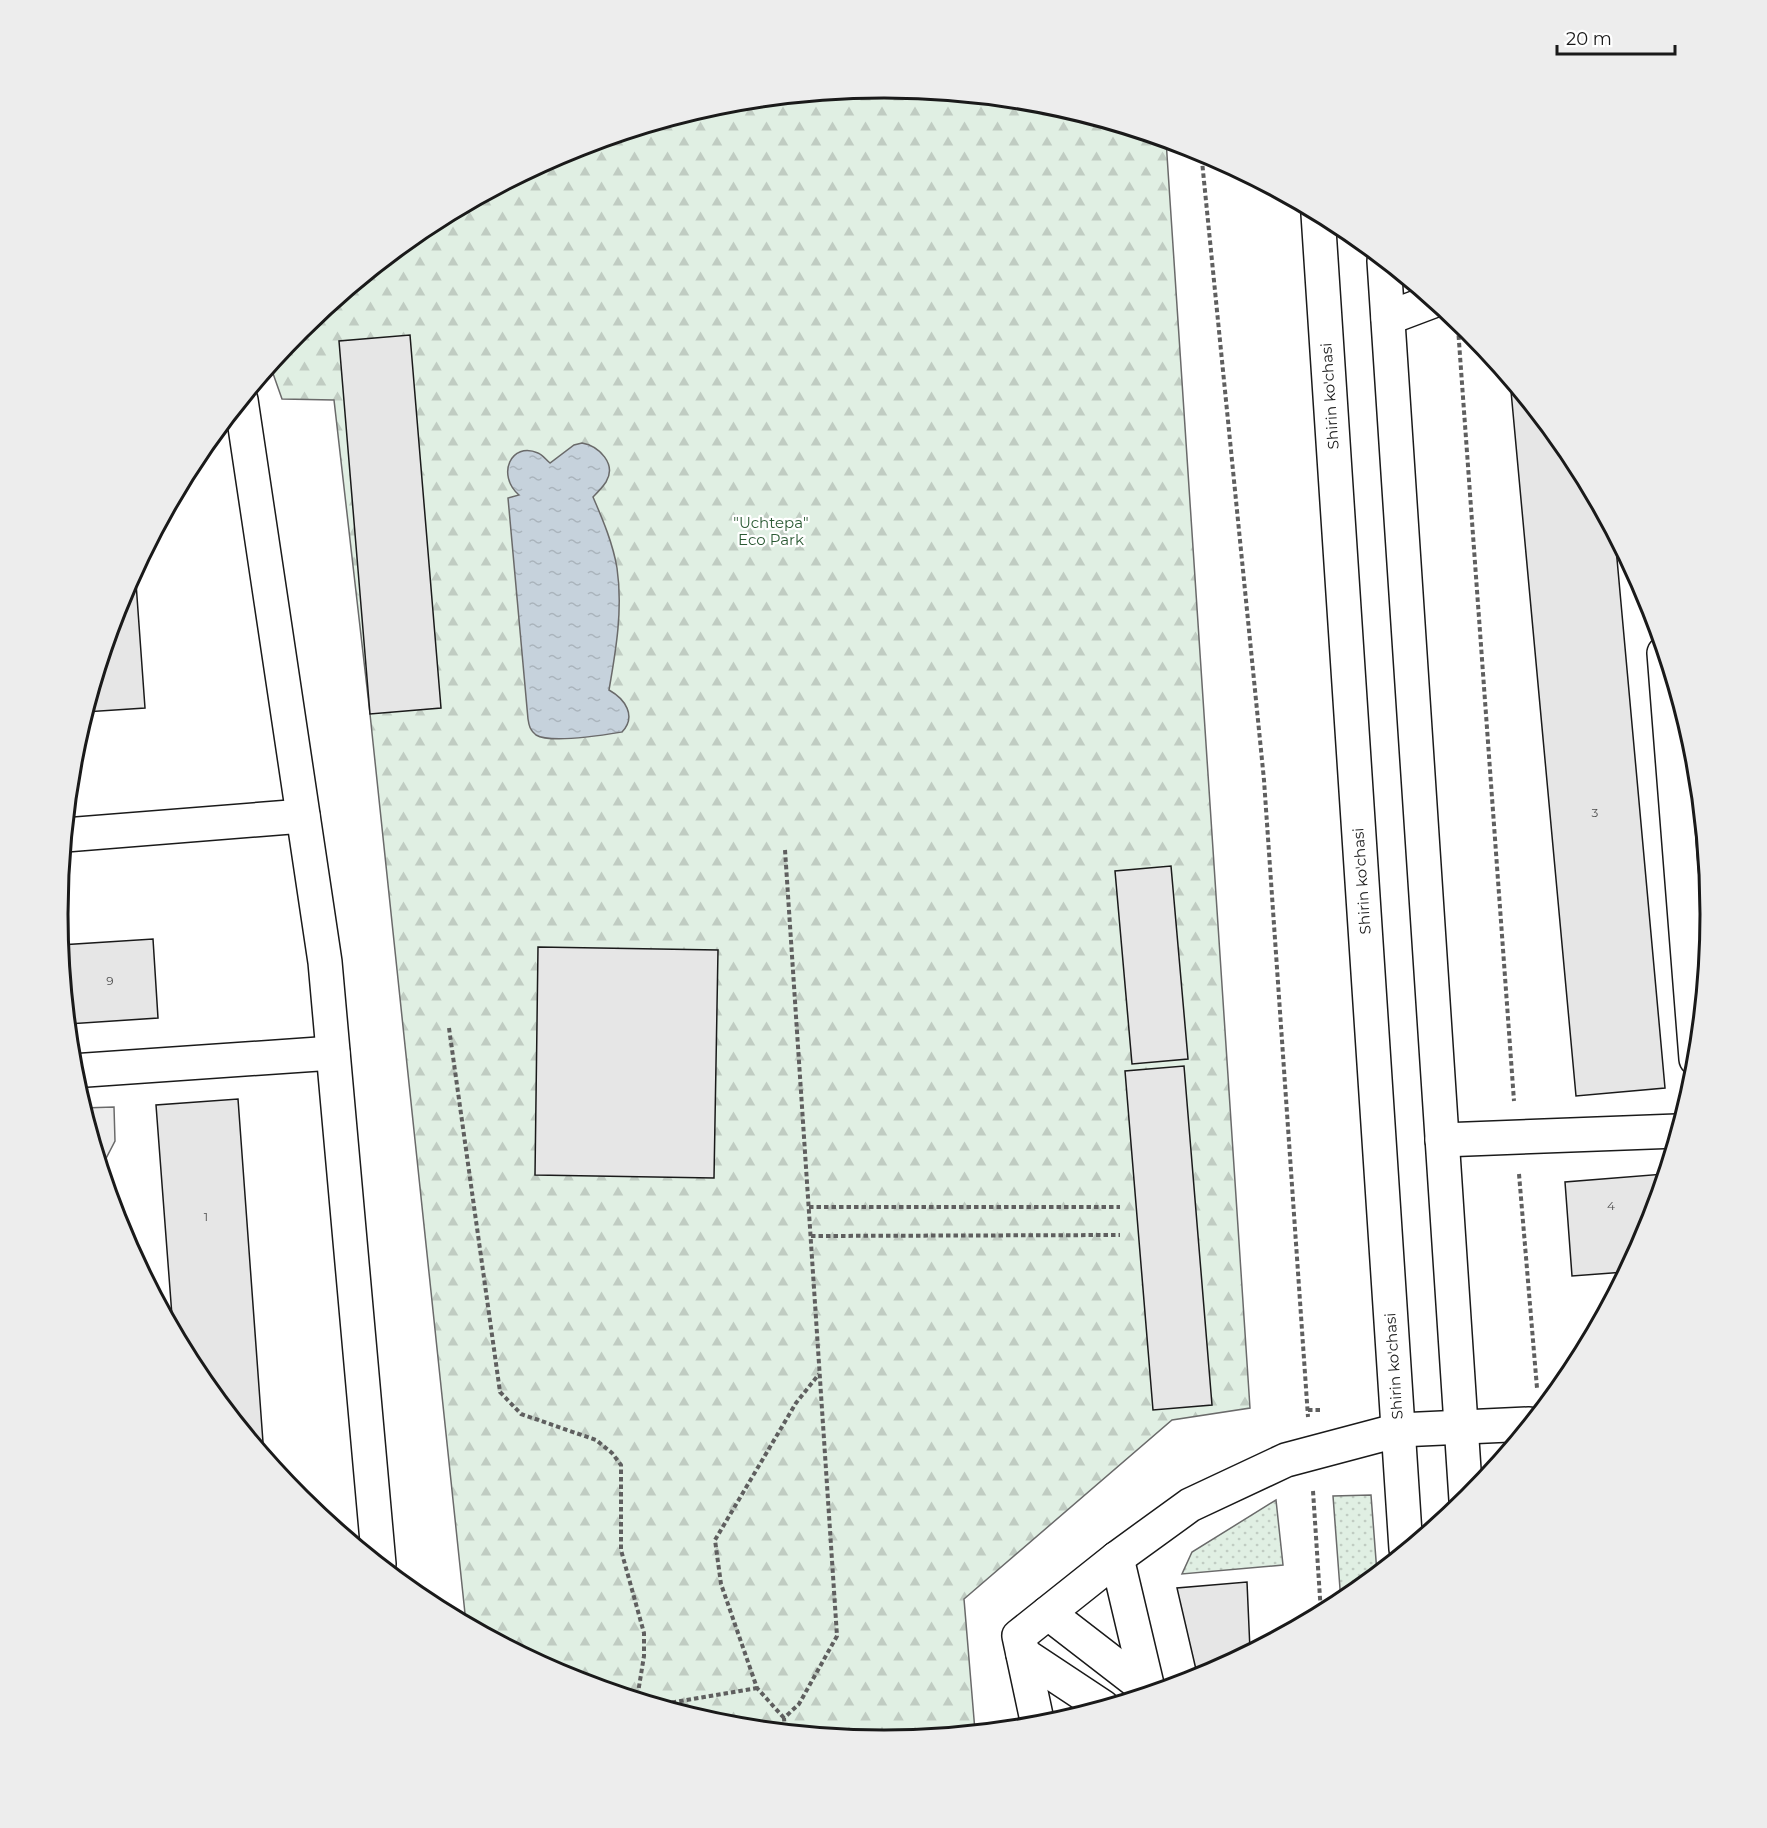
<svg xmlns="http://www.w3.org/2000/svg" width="1767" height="1828" viewBox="0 0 1767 1828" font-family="Montserrat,sans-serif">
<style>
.grass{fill:url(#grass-dots);stroke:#6a6a6a;stroke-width:1.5}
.forest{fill:url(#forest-firs);stroke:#6a6a6a;stroke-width:1.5}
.parking{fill:#ededed;stroke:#6a6a6a;stroke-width:1.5}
.water{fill:url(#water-ripples);stroke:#6a6a6a;stroke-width:1.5}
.building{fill:#e6e6e6;stroke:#1a1a1a;stroke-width:1.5}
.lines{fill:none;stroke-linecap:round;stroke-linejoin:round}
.minor-casing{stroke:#1a1a1a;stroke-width:36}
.major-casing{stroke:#1a1a1a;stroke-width:36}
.path{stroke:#5f5f5f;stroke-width:4;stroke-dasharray:4.5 3;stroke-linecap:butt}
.minor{stroke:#fff;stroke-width:33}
.major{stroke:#fff;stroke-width:33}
.labels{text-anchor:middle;stroke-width:4.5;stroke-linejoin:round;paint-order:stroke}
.number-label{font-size:12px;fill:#4d4d4d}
.street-label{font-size:15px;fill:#1a1a1a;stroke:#fff}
.park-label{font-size:15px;fill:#2b5a34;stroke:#fff}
.rim{fill:none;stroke:#1a1a1a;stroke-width:3}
</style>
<defs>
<pattern id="grass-dots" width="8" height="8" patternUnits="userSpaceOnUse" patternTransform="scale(1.5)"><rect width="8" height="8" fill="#e0efe3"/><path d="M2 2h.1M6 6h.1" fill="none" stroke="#c0ccc2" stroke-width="1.8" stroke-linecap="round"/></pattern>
<pattern id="forest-firs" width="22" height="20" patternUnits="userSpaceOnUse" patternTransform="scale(1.5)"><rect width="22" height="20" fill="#e0efe3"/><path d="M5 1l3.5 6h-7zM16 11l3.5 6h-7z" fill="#c0ccc2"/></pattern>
<pattern id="water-ripples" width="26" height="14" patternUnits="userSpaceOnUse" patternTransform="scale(1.5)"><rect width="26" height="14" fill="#c6d2dc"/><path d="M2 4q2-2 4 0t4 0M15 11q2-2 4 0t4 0" fill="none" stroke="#aab4bc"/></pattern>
</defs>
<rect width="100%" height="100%" fill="#fff"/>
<g class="grass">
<path d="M1371,1495L1377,1573L1341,1602L1333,1496Z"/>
<path d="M1276,1500L1283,1565L1182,1574L1192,1552Z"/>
</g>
<path class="forest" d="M884,88L1045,103L1166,140L1250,1408L1172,1420L964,1599L975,1731L883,1740L722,1725L567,1677L466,1623L370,714L334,400L282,399L270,365L299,329L425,227L568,150L723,103Z"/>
<path class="parking" d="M114,1107L115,1141L101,1168L83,1108Z"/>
<path class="water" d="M582,443C599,446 617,464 606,482C602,488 597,493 593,497C603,520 613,544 617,568C623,609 616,650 609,690C625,699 637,716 622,732C604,735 551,744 536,735C530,730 529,726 528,719L508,498L519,495C496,475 511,441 538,453C543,455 546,460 550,463L574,445Z"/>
<g class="building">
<path d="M410,335L441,708L370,714L339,341Z"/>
<path d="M1511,391H1518L1571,455L1615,537L1665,1088L1576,1096Z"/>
<path d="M135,569L145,708L85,712L120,597Z"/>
<path d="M1171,866L1188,1059L1132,1064L1115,871Z"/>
<path d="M153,939L158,1018L68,1024L60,945Z"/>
<path d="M538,947L718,950L714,1178L535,1175Z"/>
<path d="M1184,1066L1212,1405L1153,1410L1125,1071Z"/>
<path d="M238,1099L264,1456L196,1373L173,1329L156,1105Z"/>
<path d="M1664,1174L1647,1231L1625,1272L1572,1276L1565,1182Z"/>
<path d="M1247,1582L1250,1650L1198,1678L1177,1588Z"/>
</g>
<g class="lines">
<g class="minor-casing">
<g id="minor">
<path d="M1388,318L1433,301"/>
<path d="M241,400L325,962L379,1564"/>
<path d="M1664,653L1696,1059"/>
<path d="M65,835L303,816"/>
<path d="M72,1071L333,1053"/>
<path d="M1442,1140L1677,1131"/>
<path d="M1117,1558L1149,1693"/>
<path d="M1048,1613L1149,1691"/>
<path d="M1023,1654L1103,1707"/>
<path d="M1038,1725L1019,1636L1117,1558L1190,1505L1286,1460L1399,1430L1529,1424"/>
</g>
</g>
<g class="major-casing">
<g id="major">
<path d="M1318,214L1406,1549"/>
<path d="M1384,261L1466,1500"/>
</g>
</g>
<g class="path">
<path d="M1201,151L1264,780L1308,1417"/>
<path d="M1458,328L1514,1101"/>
<path d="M785,850L837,1636L799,1704L784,1718L785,1731"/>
<path d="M449,1028L500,1392L521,1414L596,1440L612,1453L621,1465V1550L644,1633V1656L637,1699"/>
<path d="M1519,1174L1537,1388"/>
<path d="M809,1207H1120"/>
<path d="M811,1236L1120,1235"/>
<path d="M1308,1410H1322"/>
<path d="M1313,1491L1321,1613"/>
<path d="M657,1705L757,1688"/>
<path d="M784,1718L757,1688L721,1584L715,1540L796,1403L819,1374"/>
</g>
<use href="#minor" class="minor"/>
<use href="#major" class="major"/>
</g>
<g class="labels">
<g class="number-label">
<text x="1595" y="817">3</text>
<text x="110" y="985">9</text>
<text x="1611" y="1210">4</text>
<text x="206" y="1221">1</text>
</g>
<g class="street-label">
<text transform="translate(1330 396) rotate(-94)" y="5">Shirin ko'chasi</text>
<text transform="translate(1362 881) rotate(-94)" y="5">Shirin ko'chasi</text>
<text transform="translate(1394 1366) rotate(-94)" y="5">Shirin ko'chasi</text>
</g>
<g class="park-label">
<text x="771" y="528">"Uchtepa"<tspan x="771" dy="17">Eco Park</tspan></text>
</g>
</g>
<path d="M0 0H1767V1828H0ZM68 914a816 816 0 1 1 1632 0a816 816 0 1 1-1632 0Z" fill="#ededed" fill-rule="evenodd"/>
<path class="rim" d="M68 914a816 816 0 1 1 1632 0a816 816 0 1 1-1632 0Z"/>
<path d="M1557 45v9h118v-9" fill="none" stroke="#1a1a1a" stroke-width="3"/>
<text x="1566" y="45" font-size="18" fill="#1a1a1a" stroke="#ffffff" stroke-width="4.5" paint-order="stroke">20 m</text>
</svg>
